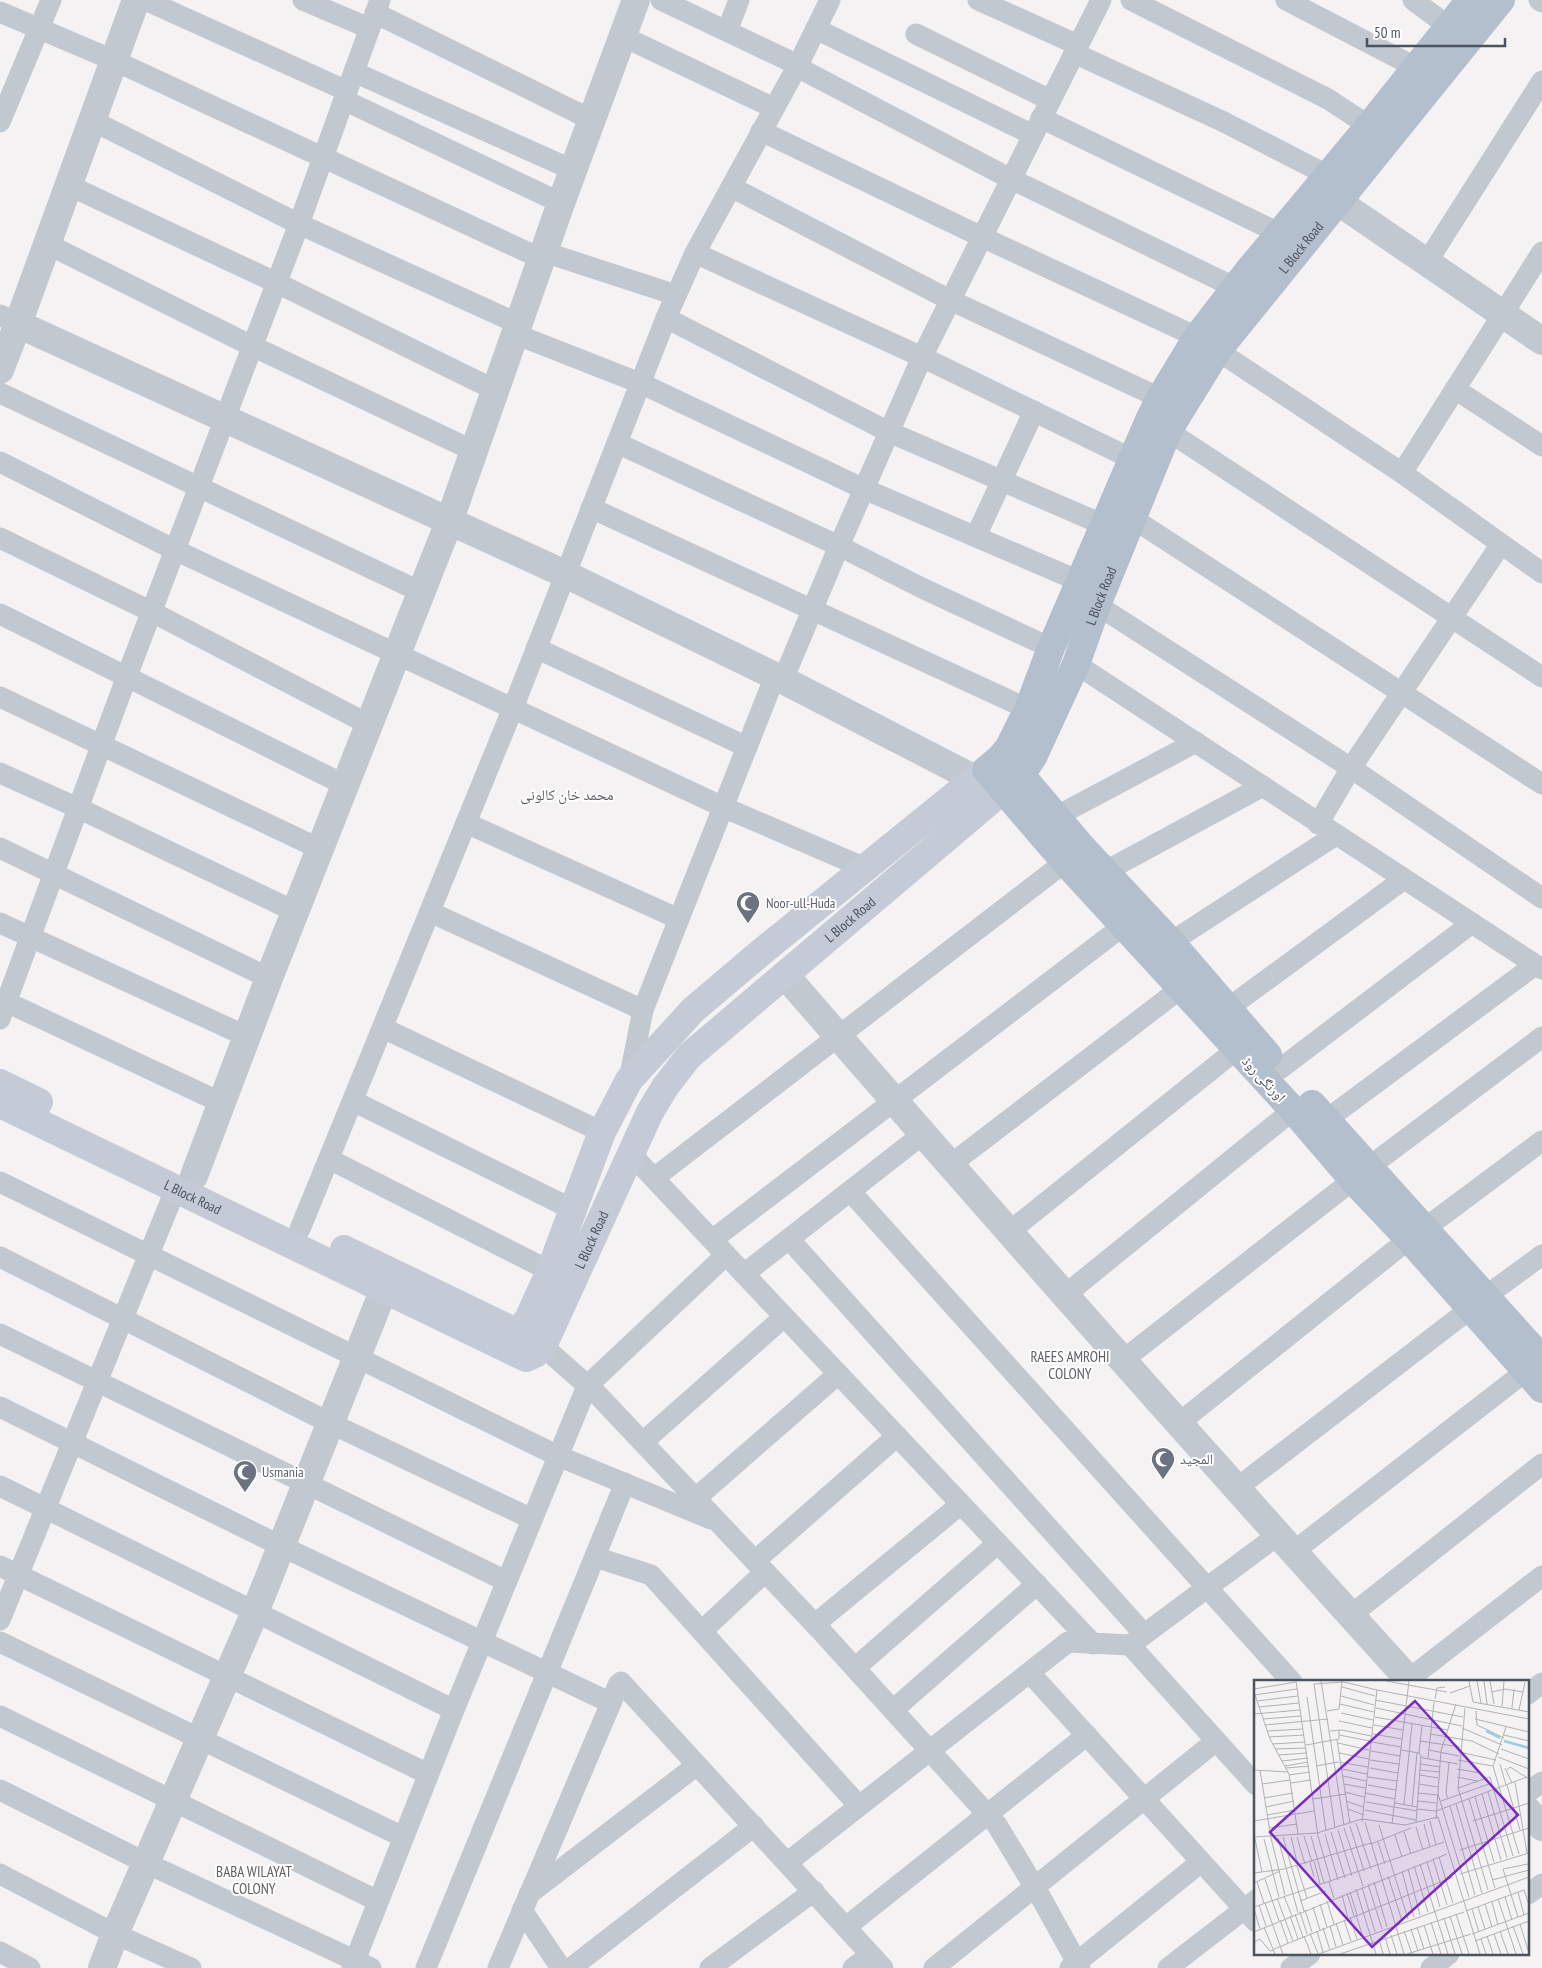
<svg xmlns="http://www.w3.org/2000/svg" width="1542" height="1968" viewBox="0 0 1542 1968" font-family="'PT Sans Narrow','Noto Naskh Arabic',sans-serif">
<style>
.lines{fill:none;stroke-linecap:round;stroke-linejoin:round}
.minor{stroke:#c1c8cf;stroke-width:21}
.tertiary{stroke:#c1c8cf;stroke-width:28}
.secondary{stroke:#c4cbd6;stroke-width:28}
.primary{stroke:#b4bfce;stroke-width:28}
.labels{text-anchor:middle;stroke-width:4;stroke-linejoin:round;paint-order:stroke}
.street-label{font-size:14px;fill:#4b535e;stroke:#fff}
.worship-label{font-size:14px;fill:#5b616d;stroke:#fff;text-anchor:start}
.neighbourhood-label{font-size:15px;fill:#5f6166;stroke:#fff}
.inset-river{fill:none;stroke:#95cee6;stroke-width:2.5}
.inset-road{fill:none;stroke:#b0b2b7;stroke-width:1}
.view{fill:#7b2cbf;fill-opacity:0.15;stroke:#7b2cbf;stroke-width:2.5}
.inset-edge{fill:none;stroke:#4b535e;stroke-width:2.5}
</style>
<rect width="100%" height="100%" fill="#f4f2f2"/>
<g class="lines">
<g class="minor">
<path d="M145,0L347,91"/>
<path d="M303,0L369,28"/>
<path d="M661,0L798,65"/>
<path d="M978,0L1078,45"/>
<path d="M1131,0L1328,99L1369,126"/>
<path d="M1286,0L1415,67"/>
<path d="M1413,0L1448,26"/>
<path d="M1539,0L1542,2"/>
<path d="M0,12L113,60L542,259"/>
<path d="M375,13L592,120"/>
<path d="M816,29L1033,135"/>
<path d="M727,31L739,0"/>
<path d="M916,34L1050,100"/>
<path d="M622,36L774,108"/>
<path d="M1074,53L1224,122L1327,175"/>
<path d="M797,67L1011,179L1236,288"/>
<path d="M354,72L573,170"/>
<path d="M344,100L561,203"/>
<path d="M1041,118L1279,233"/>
<path d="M91,120L299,224L519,324"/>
<path d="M0,122L51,0"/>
<path d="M761,131L982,237L1197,337L1402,473L1542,573"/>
<path d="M68,185L277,283L495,390"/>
<path d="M731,187L950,300L1160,398"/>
<path d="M47,244L252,346L474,451"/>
<path d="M544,252L676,295"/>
<path d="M695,253L922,357L1132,459"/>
<path d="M1427,262L1542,81"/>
<path d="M0,315L18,324"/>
<path d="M666,318L889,432L1104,525"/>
<path d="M515,334L640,383L864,489L1079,581"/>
<path d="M1455,389L1542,446"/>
<path d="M0,393L421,592"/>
<path d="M1168,431L1542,677"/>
<path d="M617,443L839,546L922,588L1051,648"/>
<path d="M0,462L175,550L723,807L865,868"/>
<path d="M1402,473L1542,252"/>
<path d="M591,508L1028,709"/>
<path d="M1132,518L1542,784"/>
<path d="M976,536L1034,411"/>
<path d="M0,538L152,612L370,725"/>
<path d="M1097,605L1351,768L1542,898"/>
<path d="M0,614L345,785"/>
<path d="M536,648L747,747"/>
<path d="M1076,664L1542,969"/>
<path d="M783,680L839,546L922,357L1101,0"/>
<path d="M0,697L320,849"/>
<path d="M0,773L78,808L296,912"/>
<path d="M466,823L679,919"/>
<path d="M1044,823L1196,742"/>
<path d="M1318,824L1351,768L1501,544"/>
<path d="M0,848L269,978"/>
<path d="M1106,871L1263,786"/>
<path d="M430,912L643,1010"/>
<path d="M0,923L248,1037"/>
<path d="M1171,942L1336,835"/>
<path d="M0,999L222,1103"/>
<path d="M1227,1009L1404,879"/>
<path d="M0,1019L127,676L299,224L380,0"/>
<path d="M383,1028L602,1132"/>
<path d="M1280,1069L1472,923"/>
<path d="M629,1080L643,1010L775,676"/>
<path d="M353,1101L572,1209"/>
<path d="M1326,1120L1535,965"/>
<path d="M630,1153L1093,1644"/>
<path d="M329,1159L550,1271"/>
<path d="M950,1165L1193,979"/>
<path d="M1369,1167L1542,1037"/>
<path d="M654,1178L1065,862"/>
<path d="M0,1182L558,1456L711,1519"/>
<path d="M850,1191L1292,1682"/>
<path d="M300,1229L513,708L666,318L695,253L798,65L830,0"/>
<path d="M1424,1229L1542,1141"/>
<path d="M1009,1232L1237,1049"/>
<path d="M789,1239L1144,1634"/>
<path d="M712,1240L1123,926"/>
<path d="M0,1257L330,1423L532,1519"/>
<path d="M744,1274L923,1134"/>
<path d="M1065,1295L1293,1110"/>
<path d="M1486,1296L1542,1255"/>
<path d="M0,1334L506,1581"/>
<path d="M531,1336L596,1393L823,1633L997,1825L1040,1896L1080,1968"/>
<path d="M1123,1360L1353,1180"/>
<path d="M0,1407L281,1546L611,1703L498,1968"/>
<path d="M1179,1423L1409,1239"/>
<path d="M643,1442L784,1317"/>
<path d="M0,1486L454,1710"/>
<path d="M1237,1488L1470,1309"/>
<path d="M696,1498L838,1374"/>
<path d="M1293,1552L1526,1371"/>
<path d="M595,1557L651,1575L859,1806"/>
<path d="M755,1561L897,1436"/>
<path d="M0,1566L428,1774"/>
<path d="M1351,1615L1542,1464"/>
<path d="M0,1620L176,1188"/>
<path d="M815,1624L961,1504"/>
<path d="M702,1631L765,1572"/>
<path d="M0,1642L403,1837"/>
<path d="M1130,1645L1256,1785"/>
<path d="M855,1668L998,1543"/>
<path d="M1030,1673L1256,1922"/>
<path d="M1409,1679L1542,1576"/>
<path d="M1528,1694L1542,1683"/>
<path d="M611,1703L618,1685L621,1682L883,1968"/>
<path d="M893,1710L1037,1584"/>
<path d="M0,1716L378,1901"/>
<path d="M0,1790L146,1863L371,1968"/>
<path d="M1528,1792L1542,1782"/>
<path d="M788,1862L1068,1642L1130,1645L1278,1535"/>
<path d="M0,1874L115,1934L191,1968"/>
<path d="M529,1894L697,1765"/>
<path d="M1528,1894L1542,1884"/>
<path d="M522,1910L561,1968"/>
<path d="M846,1927L1087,1735"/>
<path d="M0,1952L30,1968"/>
<path d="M352,1968L454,1710L587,1386L726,1255"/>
<path d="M426,1968L625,1483"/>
<path d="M571,1968L754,1826"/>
<path d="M710,1968L814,1891"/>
<path d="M853,1968L871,1955"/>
<path d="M934,1968L1216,1741"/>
<path d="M1070,1968L1201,1862"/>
<path d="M1168,1968L1256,1900"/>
<path d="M1291,1968L1310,1954"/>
<path d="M1431,1968L1449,1954"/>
</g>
<g class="tertiary">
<path d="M1337,201L1542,341"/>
<path d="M18,324L565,574L783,680L975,779"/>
<path d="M0,370L18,324L136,0"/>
<path d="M785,975C991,1213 1200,1449 1411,1682"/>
<path d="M194,1176L269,978L449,522L561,203L636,0"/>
<path d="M1528,1811L1542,1827"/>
<path d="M102,1968L115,1934L255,1612L384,1289"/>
</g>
<g class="secondary">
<path d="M0,1083L39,1102"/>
<path id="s1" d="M0,1104L526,1358L535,1354L543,1346L650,1112L665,1087L689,1056L1003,790"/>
<path d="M344,1249L512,1330L521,1328L528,1319L550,1271L602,1132L629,1080L693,1010L765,949L986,770"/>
</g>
<g class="primary">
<path d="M1470,0L1369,126L1248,271L1197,337L1160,398L1149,420L1051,648L1028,709L1009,747L1001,757L986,770L1065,862L1293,1110L1353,1180L1409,1239L1542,1389"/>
<path d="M1008,763L1021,775L1082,847L1171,942L1268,1055"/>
<path id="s2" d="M1003,790L1021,775L1033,757L1076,664L1097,605L1168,431L1218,350L1501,0"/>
<path d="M1312,1104L1542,1359"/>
</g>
</g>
<defs>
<g id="mosque-pin" transform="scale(1.25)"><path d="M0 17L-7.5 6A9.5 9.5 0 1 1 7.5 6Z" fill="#6b7280" stroke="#fff"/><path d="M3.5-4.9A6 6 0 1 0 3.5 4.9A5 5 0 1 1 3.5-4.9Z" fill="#fff"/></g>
</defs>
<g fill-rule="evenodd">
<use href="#mosque-pin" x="748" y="903"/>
<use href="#mosque-pin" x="1163" y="1459"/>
<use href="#mosque-pin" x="245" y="1472"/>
</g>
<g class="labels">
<g class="street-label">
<text dy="5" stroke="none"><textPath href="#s2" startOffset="625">L Block Road</textPath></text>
<text dy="5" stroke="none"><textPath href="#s2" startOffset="220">L Block Road</textPath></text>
<text dy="5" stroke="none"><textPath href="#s1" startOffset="1142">L Block Road</textPath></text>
<text transform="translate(1264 1079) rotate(47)" y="5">اورنگی روڈ</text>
<text dy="5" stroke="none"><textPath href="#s1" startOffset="214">L Block Road</textPath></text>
<text dy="5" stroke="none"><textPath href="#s1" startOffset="722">L Block Road</textPath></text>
</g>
<g class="worship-label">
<text x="766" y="908">Noor-ull-Huda</text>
<text x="1180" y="1464">المجید</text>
<text x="262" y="1477">Usmania</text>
</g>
<g class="neighbourhood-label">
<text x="567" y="800">محمد خان کالونی</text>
<text x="1070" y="1362">RAEES AMROHI<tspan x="1070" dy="17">COLONY</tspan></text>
<text x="254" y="1877">BABA WILAYAT<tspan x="254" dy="17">COLONY</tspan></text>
</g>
</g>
<g transform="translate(1254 1680)">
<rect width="275" height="275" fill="#f4f2f2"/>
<path class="inset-river" d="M232,51L246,58M250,61L275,68"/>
<path class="inset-road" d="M42,1L64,156L77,202M67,1L90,145M132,1L193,12M215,1L219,22M223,1L227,23M230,1L233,24M236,1L240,24M88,7L121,16M0,9L42,2M0,12L16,59L35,94L44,154M238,12L251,9L269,12M196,13L216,6M0,15L43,9M87,16L120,25M53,17L72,151M181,19L183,8L191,7M121,20L209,37M3,21L44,16M219,22L275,32M86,24L120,32M248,26L250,1M5,27L45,23M122,28L208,46M258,28L260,9M265,30L271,2M73,31L85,29L88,1M222,31L223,45L250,58M87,33L119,40M0,34L46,30M121,37L194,50M9,39L47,36M221,39L275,52M85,41L118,48M11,45L74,39M120,45L149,50M208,48L248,65M13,51L49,49M76,51L88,50L117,56M119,54L148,59M176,54L218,61L245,74M85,55L116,61M250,55L275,61M15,57L50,55M83,60L96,143M166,61L206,67M118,62L147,67M84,63L115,70M18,64L51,62M52,65L85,59V50M21,69L52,68M247,69L275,79M147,70L165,73L169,78L204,84M175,70L205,76M117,71L146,76M205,72L242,80M85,73L115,79M165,73L168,45M25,75L53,73M244,77L275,89M174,79L180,22M116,80L145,84M204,80L239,86L252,47M28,81L54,78M167,84L186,87M246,84L252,105M31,86L54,82M62,86L84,82L114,87M239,86L265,174M32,88L55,86M116,88L144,93M251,88L258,103M88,89L113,94M203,89L227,93M0,90L34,92M6,90L17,158L31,215M166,90L185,92M253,90L256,87L275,99M35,95L56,92M166,95L184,98M89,96L112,101M114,97L143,101M203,97L223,101M261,102L273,173M37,103L57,100M8,104L36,100M90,104L111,108M165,104L184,107M114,105L142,110M253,105L266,150M204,108L211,28M91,112L110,117M234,112L253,178M111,113L141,119M164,113L183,115M184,114L215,217M228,114L247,180M221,117L240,182M10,118L39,113M59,119L92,114M194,119L192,113L195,83M215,119L241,208M92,121L109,127M164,121L182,123M187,121L238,103M112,122L163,131M141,123L163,127M150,124L158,44M202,124L228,213M158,126L163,73M196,126L221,215M12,127L40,121M94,129L110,135M163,129L182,131L273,97M111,130L162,140M13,135L41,130M182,139L187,71L202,24M0,141L60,131M176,141L182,165M219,141L275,123M108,142L123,10L275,39M111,142L150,274M102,143L117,189M162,143L167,76M138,144L155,1M170,144L176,167M125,145L154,239M96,146L110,191M162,147L169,170M15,148L43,144M81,148L60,4L90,2L123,10M90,148L109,206M84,150L98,196M77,152L91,198M150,152L157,174M71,154L84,200M141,155L148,177M50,156L58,182M57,156L70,203M0,157L63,153L108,139L151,145L184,137L226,274M29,157L50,231M37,157L44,186M43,157L51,184M24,158L44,233M1,159L8,192M10,159L25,217M124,162L131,184M117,164L157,148M206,170L275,148M185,177L199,223M179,179L193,225M60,181L66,204M56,182L60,197M173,182L186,227M166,184L194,274M43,186L53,218M160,186L174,232M154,189L166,235M148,191L160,237M0,193L30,189L117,163M206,194L275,173M134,196L148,241M11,199L25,241M238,200L275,190M3,202L10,223M75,202L80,218M120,202L133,247M0,203L26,191M114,204L128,249M108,207L121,252M102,209L122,274M234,210L204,108L236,97L259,176M96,212L103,235M264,212L270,235M93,213L100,236M88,215L94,238M30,216L38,236M251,217L258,240M23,218L39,261M244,219L262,274M46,221L72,211M73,221L80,244M238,222L244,245M11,223L29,274M66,224L73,247M231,224L238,247M5,225L12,246M0,227L190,162M59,227L66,250M224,227L231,249M0,229L6,249M218,229L225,252M51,230L58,252M212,231L270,210L275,225M46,232L53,254M41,234L49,257M202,234L215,274M102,235L109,257M36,236L44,259M196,236L208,274M96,237L103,259M264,237L249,189L274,184M190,238L201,274M26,240L34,263M90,240L97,261M177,242L187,274M82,243L89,265M266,244L275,273M170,245L179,274M76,246L82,267M259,246L269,274M10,247L21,274M163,247L170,269M69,248L76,270M157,249L164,271M63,251L69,272M150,251L158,274M246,251L254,274M0,252L193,174M56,253L64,274M218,254L275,233M240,254L247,274M137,255L143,274M50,256L57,274M233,256L239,274M131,257L136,274M125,259L129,274M227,259L232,274M221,261L275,241M0,262L6,259L16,271L20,270M20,269L199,197M65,274L275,197M86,274L210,232M153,274L217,254"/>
<path class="view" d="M161,21L264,135L118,267L16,152Z"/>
<rect width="275" height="275" class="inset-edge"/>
</g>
<path d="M1367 38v8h138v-8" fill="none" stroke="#4b535e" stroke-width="2.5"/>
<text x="1374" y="38" font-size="15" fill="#4b535e" stroke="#ffffff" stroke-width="4" paint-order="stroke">50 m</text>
</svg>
